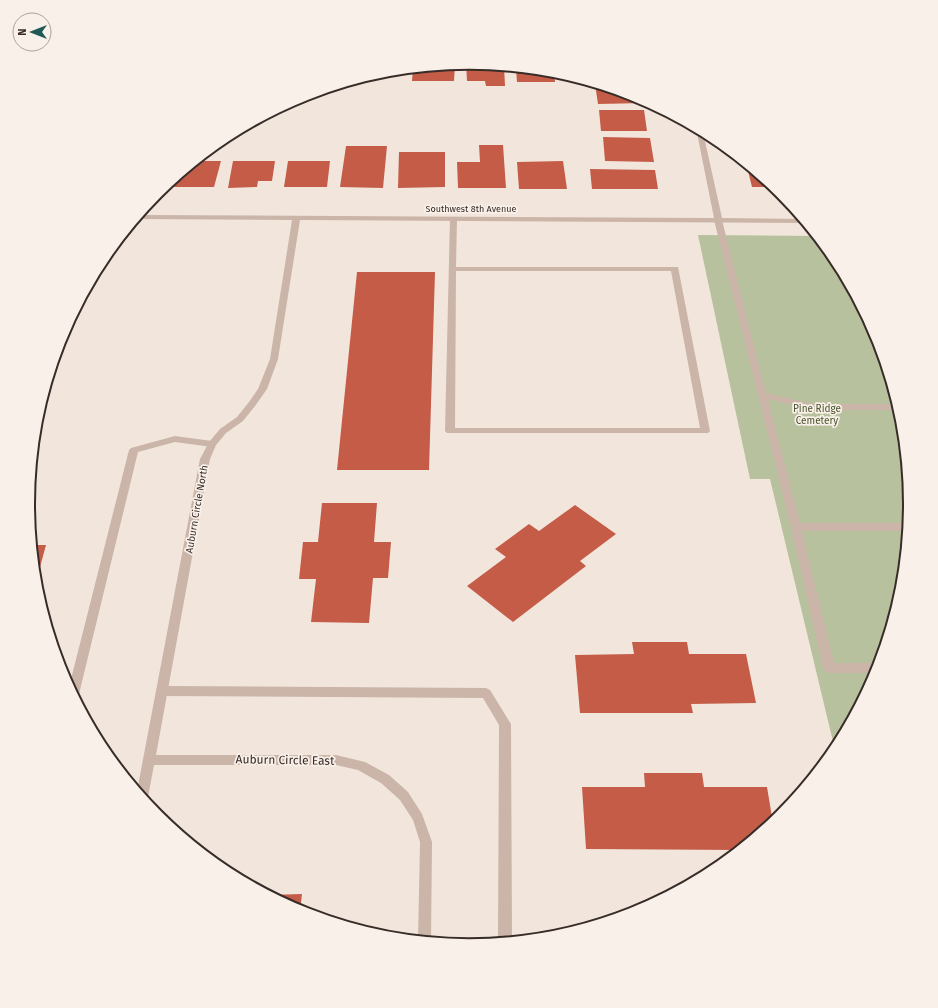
<svg xmlns="http://www.w3.org/2000/svg" width="938" height="1008" viewBox="0 0 938 1008" font-family="'Fira Sans',sans-serif">
<style>
.green{fill:#b8c19d}
.building{fill:#c45c48}
.lines{fill:none;stroke-linecap:round;stroke-linejoin:round}
.service{fill:#cab5a8;fill-rule:evenodd}
.minor{fill:#cab5a8;fill-rule:evenodd}
.labels{text-anchor:middle;stroke-width:3.5;stroke-linejoin:round;paint-order:stroke}
.far-street-label{font-size:9px;fill:#372c28;stroke:#f9f0e9}
.park-label{font-size:10px;fill:#49552d;stroke:#f9f0e9}
.street-label{font-size:10px;fill:#372c28;stroke:#f9f0e9}
.near-street-label{font-size:12px;fill:#372c28;stroke:#f9f0e9}
.rim{fill:none;stroke:#372c28;stroke-width:2}
</style>
<rect width="100%" height="100%" fill="#f2e6dc"/>
<path class="green" d="M698,235L817,236L836,259L877,335L902,418L910,504L901,590L876,673L835,750L770,479H750Z"/>
<g class="building">
<path d="M466,63L504,66L505,86H486L485,81H467Z"/>
<path d="M455,64L454,81H412L413,68Z"/>
<path d="M516,68L554,71L555,82H517Z"/>
<path d="M376,74V81H360V78Z"/>
<path d="M595,84L638,97L644,100L645,103L598,104Z"/>
<path d="M599,110H644L647,131H601Z"/>
<path d="M603,137L650,138L654,162L605,161Z"/>
<path d="M479,145H503L506,188H458L457,162H480Z"/>
<path d="M346,146H387L383,188L340,187Z"/>
<path d="M399,152H445V187L398,188Z"/>
<path d="M196,161H221L214,187H172L175,177Z"/>
<path d="M233,161H275L272,181H258L257,187L228,188Z"/>
<path d="M288,161H330L327,187H284Z"/>
<path d="M563,161L567,189H519L517,162Z"/>
<path d="M746,163L775,187H752Z"/>
<path d="M590,169L655,170L658,189H592Z"/>
<path d="M357,272H435L429,470H337Z"/>
<path d="M322,503H377L374,542H391L388,578H373L369,623L311,622L316,579H299L303,542H318Z"/>
<path d="M575,505L616,534L580,561L586,566L513,622L467,586L506,557L495,549L529,524L539,531Z"/>
<path d="M32,545H46L36,582Z"/>
<path d="M632,642H687L689,654H746L756,703L691,704L693,713H580L575,655L634,654Z"/>
<path d="M644,773H702L704,787H767L773,823L739,850L586,849L582,787H645Z"/>
<path d="M302,894L300,911L269,895Z"/>
</g>
<g class="lines">
<g class="service">
<path d="M450,217H453L457,219L456,267H678L710,431L708,433H447L445,431ZM456,271H671L700,428H455Z"/>
<path d="M715,218H718L722,220L766,393L813,404H897L898,410H813L768,399L800,523H908L907,531H802L834,663H878L876,673H829L825,671L823,668L791,527L714,220Z"/>
<path d="M175,436L212,441L217,444L212,447L175,442L138,452L79,694L75,698L69,687L129,450L131,448Z"/>
<path d="M162,686L486,688L490,690L511,724L512,941H498L499,725L483,698L162,696L158,694L156,691L158,688Z"/>
</g>
<path class="minor" d="M696,128L703,132L722,218L803,219L806,223L300,220L278,359L267,389L255,406L243,421L226,433L216,445L210,459L156,755H336L365,762L389,775L408,792L422,814L432,842L431,941L418,940L420,842L413,820L400,800L381,783L358,770L336,765H154L148,797L145,801L137,791L200,459L209,442L220,429L237,417L249,402L258,389L270,359L292,220L135,219L139,215L714,218Z"/>
</g>
<g class="labels">
<g class="far-street-label">
<text x="471" y="212">Southwest 8th Avenue</text>
</g>
<g class="park-label">
<text x="817" y="412">Pine Ridge<tspan x="817" dy="12">Cemetery</tspan></text>
</g>
<g class="street-label">
<text transform="translate(196 509) rotate(-80)" y="4">Auburn Circle North</text>
</g>
<g class="near-street-label">
<text transform="translate(285 760) rotate(1)" y="4">Auburn Circle East</text>
</g>
</g>
<path d="M0 0H938V1008H0ZM35 504a434 434 0 1 1 868 0a434 434 0 1 1-868 0Z" fill="#f9f0e9" fill-rule="evenodd"/>
<path class="rim" d="M35 504a434 434 0 1 1 868 0a434 434 0 1 1-868 0Z"/>
<g transform="translate(32 32) rotate(270)"><circle r="19" fill="#f9f0e9" stroke="#aba29c"/>
<path d="M0-3L7 15L0 10L-7 15Z" fill="#1f5856"/>
<text y="-6" font-size="11" font-weight="bold" text-anchor="middle" fill="#372c28">N</text>
</g>
</svg>
